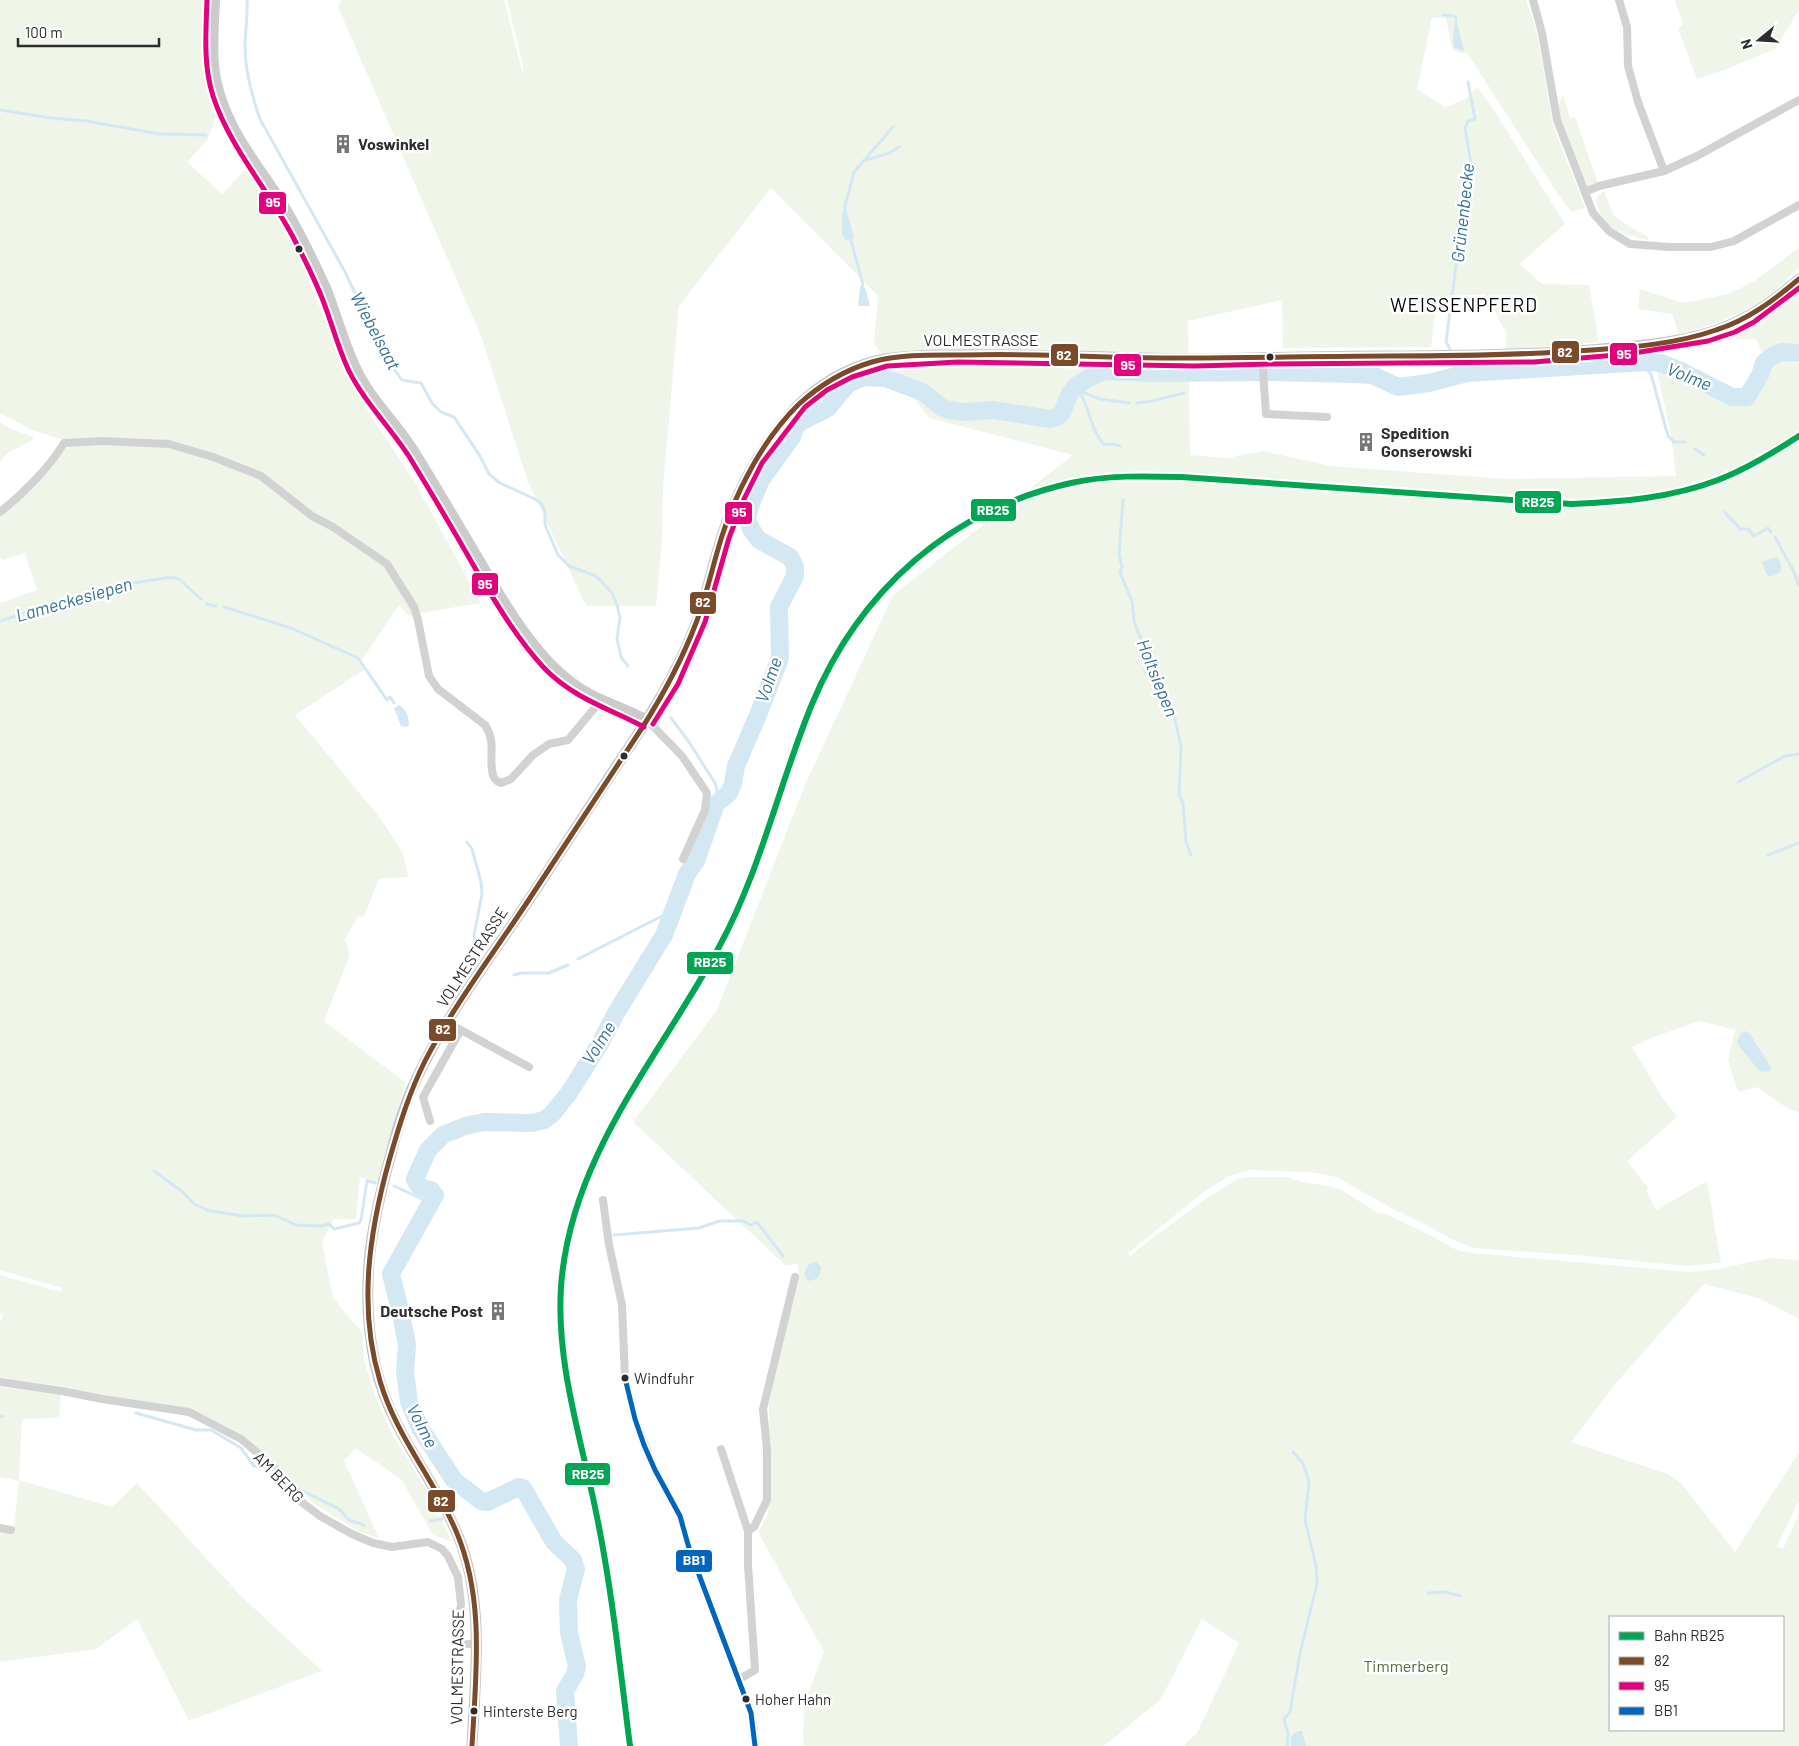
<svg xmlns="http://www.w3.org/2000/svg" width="1799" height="1746" viewBox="0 0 1799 1746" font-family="Barlow,sans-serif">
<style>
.green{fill:#f0f5ea;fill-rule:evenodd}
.water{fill:#d4e8f3}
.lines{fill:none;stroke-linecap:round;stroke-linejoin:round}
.stream{stroke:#d4e8f3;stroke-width:3}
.river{stroke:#d4e8f3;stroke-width:18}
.minor{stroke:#d2d2d2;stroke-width:8}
.secondary{stroke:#cbcbcb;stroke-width:10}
.primary{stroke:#c5c5c5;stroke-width:11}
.bus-1-casing{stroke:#fff;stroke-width:9}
.bus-2-casing{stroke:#fff;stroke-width:9}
.bus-3-casing{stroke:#fff;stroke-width:9}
.bus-1{stroke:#7a4b2a;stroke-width:5}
.bus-2{stroke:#e5007d;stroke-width:5}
.bus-3{stroke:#0065bd;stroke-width:5}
.rail-1-casing{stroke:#fff;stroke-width:10}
.rail-1{stroke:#00a651;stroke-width:6}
.bus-dot{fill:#2d2d2d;stroke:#fff;stroke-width:2}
.labels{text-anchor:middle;stroke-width:5;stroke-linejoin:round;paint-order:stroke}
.bus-label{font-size:15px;fill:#2d2d2d;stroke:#fff;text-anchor:start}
.poi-label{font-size:16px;font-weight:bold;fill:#2d2d2d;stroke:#fff;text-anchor:start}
.street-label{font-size:16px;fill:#2d2d2d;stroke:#fff}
.park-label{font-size:16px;fill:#516c36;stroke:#fff}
.water-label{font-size:18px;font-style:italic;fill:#347296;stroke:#fff}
.quarter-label{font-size:19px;letter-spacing:1px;fill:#000;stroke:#fff}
.line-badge{stroke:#fff;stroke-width:2}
.badge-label{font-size:14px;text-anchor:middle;font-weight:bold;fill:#fff}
</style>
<rect width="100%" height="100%" fill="#fff"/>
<g class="green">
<path d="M0,0H209L206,35L212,98L220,114L214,120L208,139L187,162L222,194L247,168L278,203L349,379L379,429L414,481L481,603L420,613L408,616L399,605L361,661L364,670L295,715L381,819L403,853L408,877L379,879L364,917L358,916L345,940L350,955L324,1021L405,1082L378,1184L360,1177L356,1219H334L322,1242L333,1298L362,1332L364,1360L375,1396L393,1436L431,1497L451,1541L433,1535L401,1479L355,1448L344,1461L379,1538L360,1532L311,1502L276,1463L242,1437L189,1408L101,1395L61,1386L0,1378V1322L3,1314H0V1275L61,1292L62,1288L0,1270V603L37,590L25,553L2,560L0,556V515L57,459L66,448L74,445L161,446L159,439L102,438L63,440L32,430L0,413Z"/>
<path d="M341,0H504L522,71L524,70L507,0H1526L1537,33L1553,125L1585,208L1571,212L1559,196L1467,53H1460L1452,49L1446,18H1432L1417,89L1445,107L1466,99L1477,87L1490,104L1565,224L1519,264L1542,284L1589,285L1599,342L1505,350L1507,334L1485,294L1437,298L1431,347L1283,348L1282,300L1188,321L1190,455L1227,458L1263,451L1331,466L1506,479L1676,476L1671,435L1656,366C1674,366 1690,368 1706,378C1711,381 1716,387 1722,390C1736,396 1742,391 1753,393L1769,366L1756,339H1736L1731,332C1757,322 1777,304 1799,287V349L1783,352L1795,363H1799V1112L1790,1110L1757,1087L1738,1092L1728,1060L1735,1030L1700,1021L1654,1037L1632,1047L1662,1097L1677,1117L1627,1161L1649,1189L1646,1190L1656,1210L1707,1181L1721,1263L1685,1266L1586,1256L1473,1248L1451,1239L1430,1227L1393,1209L1336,1177L1311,1172L1249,1170L1229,1176L1205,1191L1128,1253L1130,1256L1150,1240L1207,1198L1236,1180L1246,1177H1287L1302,1182L1328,1186L1340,1189L1378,1213L1386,1214L1432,1236L1457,1250L1471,1253L1689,1272L1721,1269L1748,1262L1773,1258L1799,1260V1319L1761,1299L1704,1284L1616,1383L1571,1442L1668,1474L1681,1483L1735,1552L1799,1452V1500L1777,1547L1783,1549L1799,1514V1746H1184L1198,1731L1239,1643L1202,1619L1161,1699L1104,1746H804L803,1735L805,1701L824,1652L758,1532L768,1514L769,1402L799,1275L797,1263L786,1266L633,1122L717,1010L805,785L893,595L1073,455L929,418L874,344L878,296L771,188L679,306L663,487L662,541L656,606H586L528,482L481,336L338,7ZM1610,1617H1783V1730H1610Z"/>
<path d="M1675,0H1799V10L1775,49L1727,69L1697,79L1678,29L1683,25Z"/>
<path d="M1563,94L1570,118L1575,117L1599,186L1587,191L1556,112Z"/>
<path d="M1604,191L1614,216L1635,230L1648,236V240C1623,235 1598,228 1596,198Z"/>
<path d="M1799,248V268C1788,278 1778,289 1766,297C1740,316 1710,326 1679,334L1672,314L1638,309L1640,289L1683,303L1729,294L1754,281Z"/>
<path d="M0,422L11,429L34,437L31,441L7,453L0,462Z"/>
<path d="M0,1387L61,1394L59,1418L22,1419L19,1480L113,1507L137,1483L241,1596L322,1671L189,1721L137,1619L96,1649L0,1662V1531L13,1532L19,1481L0,1477Z"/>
</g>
<g class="water">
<path d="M1456,18L1464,51L1454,48C1452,44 1454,22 1456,18Z"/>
<path d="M845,211L847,212L854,237L850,241L846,240L842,235V212Z"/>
<path d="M863,285L866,290L870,306H858L860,286Z"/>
<path d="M1776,557C1782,561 1782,567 1780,573L1770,577L1766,574L1762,562Z"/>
<path d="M399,705C406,709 409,717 409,725L406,727L401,726L394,708Z"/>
<path d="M1745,1031L1750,1034L1771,1067L1770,1071L1760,1072L1739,1046L1737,1041L1741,1033Z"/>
<path d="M816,1262L821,1266C821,1276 819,1280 807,1281C802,1272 806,1263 816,1262Z"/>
<path d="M1298,1731H1302L1306,1746H1291C1289,1738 1291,1735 1298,1731Z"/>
</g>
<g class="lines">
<g class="stream">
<path d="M247,0C248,16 245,31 245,47C245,71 252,96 260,119L344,270L387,359L402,380L421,383L432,403L441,412L454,417L480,456L489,474L500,483L535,499L541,503L545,511V525L558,555L569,566L596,576L612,593L617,605L620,618L617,639L621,657L628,666"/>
<path d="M1443,15L1454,16L1456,18"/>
<path d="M0,110L51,118L86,121L160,134L206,135"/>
<path d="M865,160L887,154L899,147"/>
<path d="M845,211V206L854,172L893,127"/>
<path d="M851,240L863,285"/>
<path d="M1450,349L1446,342L1462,221L1460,215L1471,163L1465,128L1468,121L1475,119L1468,82"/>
<path d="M1633,364L1648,371L1651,374L1668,436L1674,442H1685"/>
<path d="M1446,374V379"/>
<path d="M1075,388C1089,398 1089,431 1105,445L1113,444L1120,446"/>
<path d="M1080,391L1100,399L1129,403"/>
<path d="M1137,403L1152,401L1184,393"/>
<path d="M1695,449L1704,455"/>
<path d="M1123,500L1119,555L1122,567L1120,573L1132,601L1134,621L1146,652L1155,669L1173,711L1181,746L1179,795L1183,803L1186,842L1191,855"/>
<path d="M1725,512C1729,519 1735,521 1740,529H1748L1754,536L1768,528L1771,532"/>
<path d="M1775,537L1794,572L1799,586"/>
<path d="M207,604L216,606"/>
<path d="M224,607L291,628L358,658L387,700L390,697L394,703"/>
<path d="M0,621L106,587L172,577L179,579L201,599"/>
<path d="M1145,672L1146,652"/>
<path d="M671,718L689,742L715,783L718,794L716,804"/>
<path d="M1738,782L1785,756L1799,754"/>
<path d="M467,842L472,849L481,882L482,894L474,935L475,943L484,949"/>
<path d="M1768,855L1799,843"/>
<path d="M578,959L662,916H671"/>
<path d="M514,975L522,973H549L568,965"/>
<path d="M154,1171L184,1193L194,1204L210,1211L244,1216L274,1215L296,1225L321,1226L329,1224L334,1229L359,1223L361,1220L367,1181L375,1183"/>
<path d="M394,1186L431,1203"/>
<path d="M614,1235L699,1228L719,1221H743L751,1225L757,1222L783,1256"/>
<path d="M136,1413L196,1430H211L241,1448L254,1466L265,1467"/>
<path d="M0,1417L3,1416"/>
<path d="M293,1486L339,1509L349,1520L364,1525"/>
<path d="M430,1521L442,1519"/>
<path d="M1428,1593L1446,1592L1460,1596"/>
<path d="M1287,1746L1288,1734L1284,1719L1290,1712L1300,1653L1317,1584L1316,1566L1305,1520L1309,1481L1303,1463L1293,1452"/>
</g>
<path class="river" d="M569,1746L565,1691L575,1674L577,1666L569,1633L568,1600L576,1569L573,1560L554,1542L523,1488L519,1487L487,1502L481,1501L454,1480L420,1428L409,1402L405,1372L407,1345L401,1314L391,1274L435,1195L431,1190C423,1189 418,1187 415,1179L428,1150L443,1135L465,1126L484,1122L532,1123L544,1120L552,1114L569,1093L601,1042L616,1013L664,935L687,874L696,861L716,804L729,793L733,784L736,766L758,715L780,658L779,607L795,576V566L790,557L759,540L751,529L747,518L750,506L761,480L792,437L797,424L828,408L848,384L863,377L885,378L923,392L941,407L949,410L964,412L993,410L1051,419L1057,417L1062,413L1070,393L1076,386L1088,378L1104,371L1156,373L1268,372L1354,374L1372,375L1398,387L1429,383L1467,373L1647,362L1661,363L1681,371L1732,397H1747L1760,375L1764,363L1772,356L1782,352L1799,353"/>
<g class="minor">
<path d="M1533,0L1542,33L1557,120L1593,213L1609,231L1630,244L1669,247H1711L1734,241L1799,205"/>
<path d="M1619,0L1627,27L1628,66L1638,102L1664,171"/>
<path d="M1585,192L1599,186L1664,171L1697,156L1799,100"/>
<path d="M1262,356L1266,414L1327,417"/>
<path d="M0,512C23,494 49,468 64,443L102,441L169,444L213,457L261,476L312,516L333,527L387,564L414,607L418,620L429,676L438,689L485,725C497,743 488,758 493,775C494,780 498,782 501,783L511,779L533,755L549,744L568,740L602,699"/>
<path d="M647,720L682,756L707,793L705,810L683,859"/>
<path d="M448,1023L529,1067"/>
<path d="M430,1121L423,1097L460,1031"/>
<path d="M603,1200L609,1245L622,1305L625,1378L635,1419L655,1470L680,1516L689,1548L751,1713L754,1730L755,1746"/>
<path d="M0,1382L62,1391L102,1399L189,1412L241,1439L275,1468L295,1497L320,1516L352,1534L373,1543L392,1547L428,1542L442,1549L448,1556L458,1577L461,1604L457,1632L459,1640L463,1644H476"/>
<path d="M721,1449L748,1531"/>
<path d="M0,1528L11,1530"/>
<path d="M738,1680L755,1670L748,1565V1531L754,1527L767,1500V1450L763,1409L795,1277"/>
</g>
<path class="secondary" d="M215,0C214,30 210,63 219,91C234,144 270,177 294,223C306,245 317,268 327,290C337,316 344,343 356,368C371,400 398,424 416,454C439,491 461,529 483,566C503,601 523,634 550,663C562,675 576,687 592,695C610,704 629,710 647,720"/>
<path class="primary" d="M472,1746C475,1680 484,1610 462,1546C446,1502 418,1465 397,1424C369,1371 364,1311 370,1252C374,1219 382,1186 391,1154C397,1129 404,1105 415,1082C441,1025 479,973 514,922C554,863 592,802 632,743C658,704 681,665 697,621C707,593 713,564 722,536C734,500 750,466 773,436C783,423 793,408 806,398C828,379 855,365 884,359C900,356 918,356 934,355C981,354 1027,355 1073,356C1115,357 1157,359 1199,359C1262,358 1325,356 1388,356C1460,356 1531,355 1602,349C1639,346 1678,343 1714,331C1746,321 1773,301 1799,279"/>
<g class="bus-1-casing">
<path id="bus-1" d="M472,1746C476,1674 485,1598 456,1531C434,1479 396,1436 380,1381C358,1308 369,1233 389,1161C399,1126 409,1093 425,1061C454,1005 493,954 528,901C566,844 604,786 642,728C663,695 682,660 696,623C707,594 713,564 722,536C737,489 764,438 799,404C820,385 845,370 872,362C900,354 932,355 962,355C1011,354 1060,355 1109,357C1202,360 1296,356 1389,356C1457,356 1524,355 1592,350C1634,347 1676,344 1716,330C1748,320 1774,300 1799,279"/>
</g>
<g class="bus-2-casing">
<g id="bus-2">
<path d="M207,0C206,32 203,65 213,96C230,148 268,189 293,237C303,256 312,274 320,293C331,319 337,346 349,371C365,403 391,428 410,458C432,494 454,531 475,568C496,603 517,639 545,669C575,699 608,708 644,727"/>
<path d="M653,724L678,684L705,622L729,538L744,499L762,463L805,407L827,390L852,377L887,366L958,362L1195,366L1270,364L1534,362L1628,354L1708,341L1735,332L1754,322L1799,288"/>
</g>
</g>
<g class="bus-3-casing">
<path id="bus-3" d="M625,1378L635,1419L644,1445L655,1470L680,1516L689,1548L751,1713L755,1746"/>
</g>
<use href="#bus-1" class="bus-1"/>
<use href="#bus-2" class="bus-2"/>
<use href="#bus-3" class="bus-3"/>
<g class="rail-1-casing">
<path id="rail-1" d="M630,1746C620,1668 612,1589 596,1512C581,1438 556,1363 561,1287C570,1156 659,1058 719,947C761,870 779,784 812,704C859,591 950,510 1071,483C1107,475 1145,476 1181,477L1571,504C1621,502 1671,498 1718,480C1747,469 1773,453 1799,436"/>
</g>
<use href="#rail-1" class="rail-1"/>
</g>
<defs>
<g id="building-bare" transform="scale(1.5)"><path d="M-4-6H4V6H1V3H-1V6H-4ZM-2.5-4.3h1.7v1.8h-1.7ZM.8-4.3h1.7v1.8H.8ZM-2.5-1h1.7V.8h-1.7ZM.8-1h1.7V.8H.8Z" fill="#767676" stroke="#fff" stroke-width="2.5" paint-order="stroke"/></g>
</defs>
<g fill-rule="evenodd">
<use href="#building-bare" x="343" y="144"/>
<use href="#building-bare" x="1366" y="442"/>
<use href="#building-bare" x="498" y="1311"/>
</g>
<g class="bus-dot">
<circle cx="299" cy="249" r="4.5"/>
<circle cx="1270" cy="357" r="4.5"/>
<circle cx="624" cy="756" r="4.5"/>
<circle cx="625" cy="1378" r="4.5"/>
<circle cx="746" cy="1699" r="4.5"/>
<circle cx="474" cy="1711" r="4.5"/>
</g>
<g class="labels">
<g class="bus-label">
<text x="634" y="1384">Windfuhr</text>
<text x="755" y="1705">Hoher Hahn</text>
<text x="483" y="1717">Hinterste Berg</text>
</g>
<g class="poi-label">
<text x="358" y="150">Voswinkel</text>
<text x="1381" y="439">Spedition<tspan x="1381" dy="18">Gonserowski</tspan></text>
<text x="483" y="1317" text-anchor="end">Deutsche Post</text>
</g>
<g class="street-label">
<text x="981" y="346">VOLMESTRASSE</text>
<text transform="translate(472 957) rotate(-57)" y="6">VOLMESTRASSE</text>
<text transform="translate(279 1477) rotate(46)" y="6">AM BERG</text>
<text transform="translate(457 1667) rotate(-89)" y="6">VOLMESTRASSE</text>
</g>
<g class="park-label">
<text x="1406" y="1672">Timmerberg</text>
</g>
<g class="water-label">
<text transform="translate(1463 213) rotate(-84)" y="6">Grünenbecke</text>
<text transform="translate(375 331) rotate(62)" y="6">Wiebelsaat</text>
<text transform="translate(1689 377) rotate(22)" y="6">Volme</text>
<text transform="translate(74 600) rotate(-16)" y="6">Lameckesiepen</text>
<text transform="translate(1157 678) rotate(68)" y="6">Holtsiepen</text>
<text transform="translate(769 680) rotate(-71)" y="6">Volme</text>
<text transform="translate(599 1043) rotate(-58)" y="6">Volme</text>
<text transform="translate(422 1426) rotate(63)" y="6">Volme</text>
</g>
<g class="quarter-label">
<text x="1464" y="312">WEISSENPFERD</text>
</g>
</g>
<g class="line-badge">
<rect x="258" y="191" width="29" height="24" rx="5" fill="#e5007d"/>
<rect x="1551" y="340" width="29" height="24" rx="5" fill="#7a4b2a"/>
<rect x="1609" y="342" width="29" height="24" rx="5" fill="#e5007d"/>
<rect x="1050" y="343" width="29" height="24" rx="5" fill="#7a4b2a"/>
<rect x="1113" y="353" width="29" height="24" rx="5" fill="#e5007d"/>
<rect x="1514" y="490" width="48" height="24" rx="5" fill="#00a651"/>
<rect x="970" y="498" width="47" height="24" rx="5" fill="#00a651"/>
<rect x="724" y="501" width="29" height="24" rx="5" fill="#e5007d"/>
<rect x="471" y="572" width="28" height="24" rx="5" fill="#e5007d"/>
<rect x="689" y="591" width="28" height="24" rx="5" fill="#7a4b2a"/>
<rect x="686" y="951" width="48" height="24" rx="5" fill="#00a651"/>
<rect x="428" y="1018" width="29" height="24" rx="5" fill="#7a4b2a"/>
<rect x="564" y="1462" width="47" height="24" rx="5" fill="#00a651"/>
<rect x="427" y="1489" width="29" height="24" rx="5" fill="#7a4b2a"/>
<rect x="675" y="1549" width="38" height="24" rx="5" fill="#0065bd"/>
</g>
<g class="badge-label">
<text x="273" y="207">95</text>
<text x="1565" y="357">82</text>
<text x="1624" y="359">95</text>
<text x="1064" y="360">82</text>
<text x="1128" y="370">95</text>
<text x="1538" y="507">RB25</text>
<text x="993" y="515">RB25</text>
<text x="739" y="517">95</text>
<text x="485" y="589">95</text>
<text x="703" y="607">82</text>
<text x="710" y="967">RB25</text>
<text x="443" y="1034">82</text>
<text x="588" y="1479">RB25</text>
<text x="441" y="1506">82</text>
<text x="694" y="1565">BB1</text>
</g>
<rect x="1609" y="1616" width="175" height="115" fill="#ffffff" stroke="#ababab"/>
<rect x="1619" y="1632" width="25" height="8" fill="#00a651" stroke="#ababab"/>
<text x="1654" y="1641" font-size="15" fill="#2d2d2d">Bahn RB25</text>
<rect x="1619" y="1657" width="25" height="8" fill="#7a4b2a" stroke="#ababab"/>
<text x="1654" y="1666" font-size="15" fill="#2d2d2d">82</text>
<rect x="1619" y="1682" width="25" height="8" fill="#e5007d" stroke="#ababab"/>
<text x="1654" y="1691" font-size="15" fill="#2d2d2d">95</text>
<rect x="1619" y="1707" width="25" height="8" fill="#0065bd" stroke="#ababab"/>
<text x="1654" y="1716" font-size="15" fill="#2d2d2d">BB1</text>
<g transform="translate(1759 40) rotate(252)" stroke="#ffffff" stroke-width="4" paint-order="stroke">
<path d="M0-4L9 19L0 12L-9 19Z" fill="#2d2d2d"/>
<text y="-8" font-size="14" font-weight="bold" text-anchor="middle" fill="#2d2d2d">N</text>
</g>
<path d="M18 38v8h141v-8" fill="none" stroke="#2d2d2d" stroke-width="2.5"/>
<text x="25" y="38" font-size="15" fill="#2d2d2d" stroke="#ffffff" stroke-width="4" paint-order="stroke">100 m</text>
</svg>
